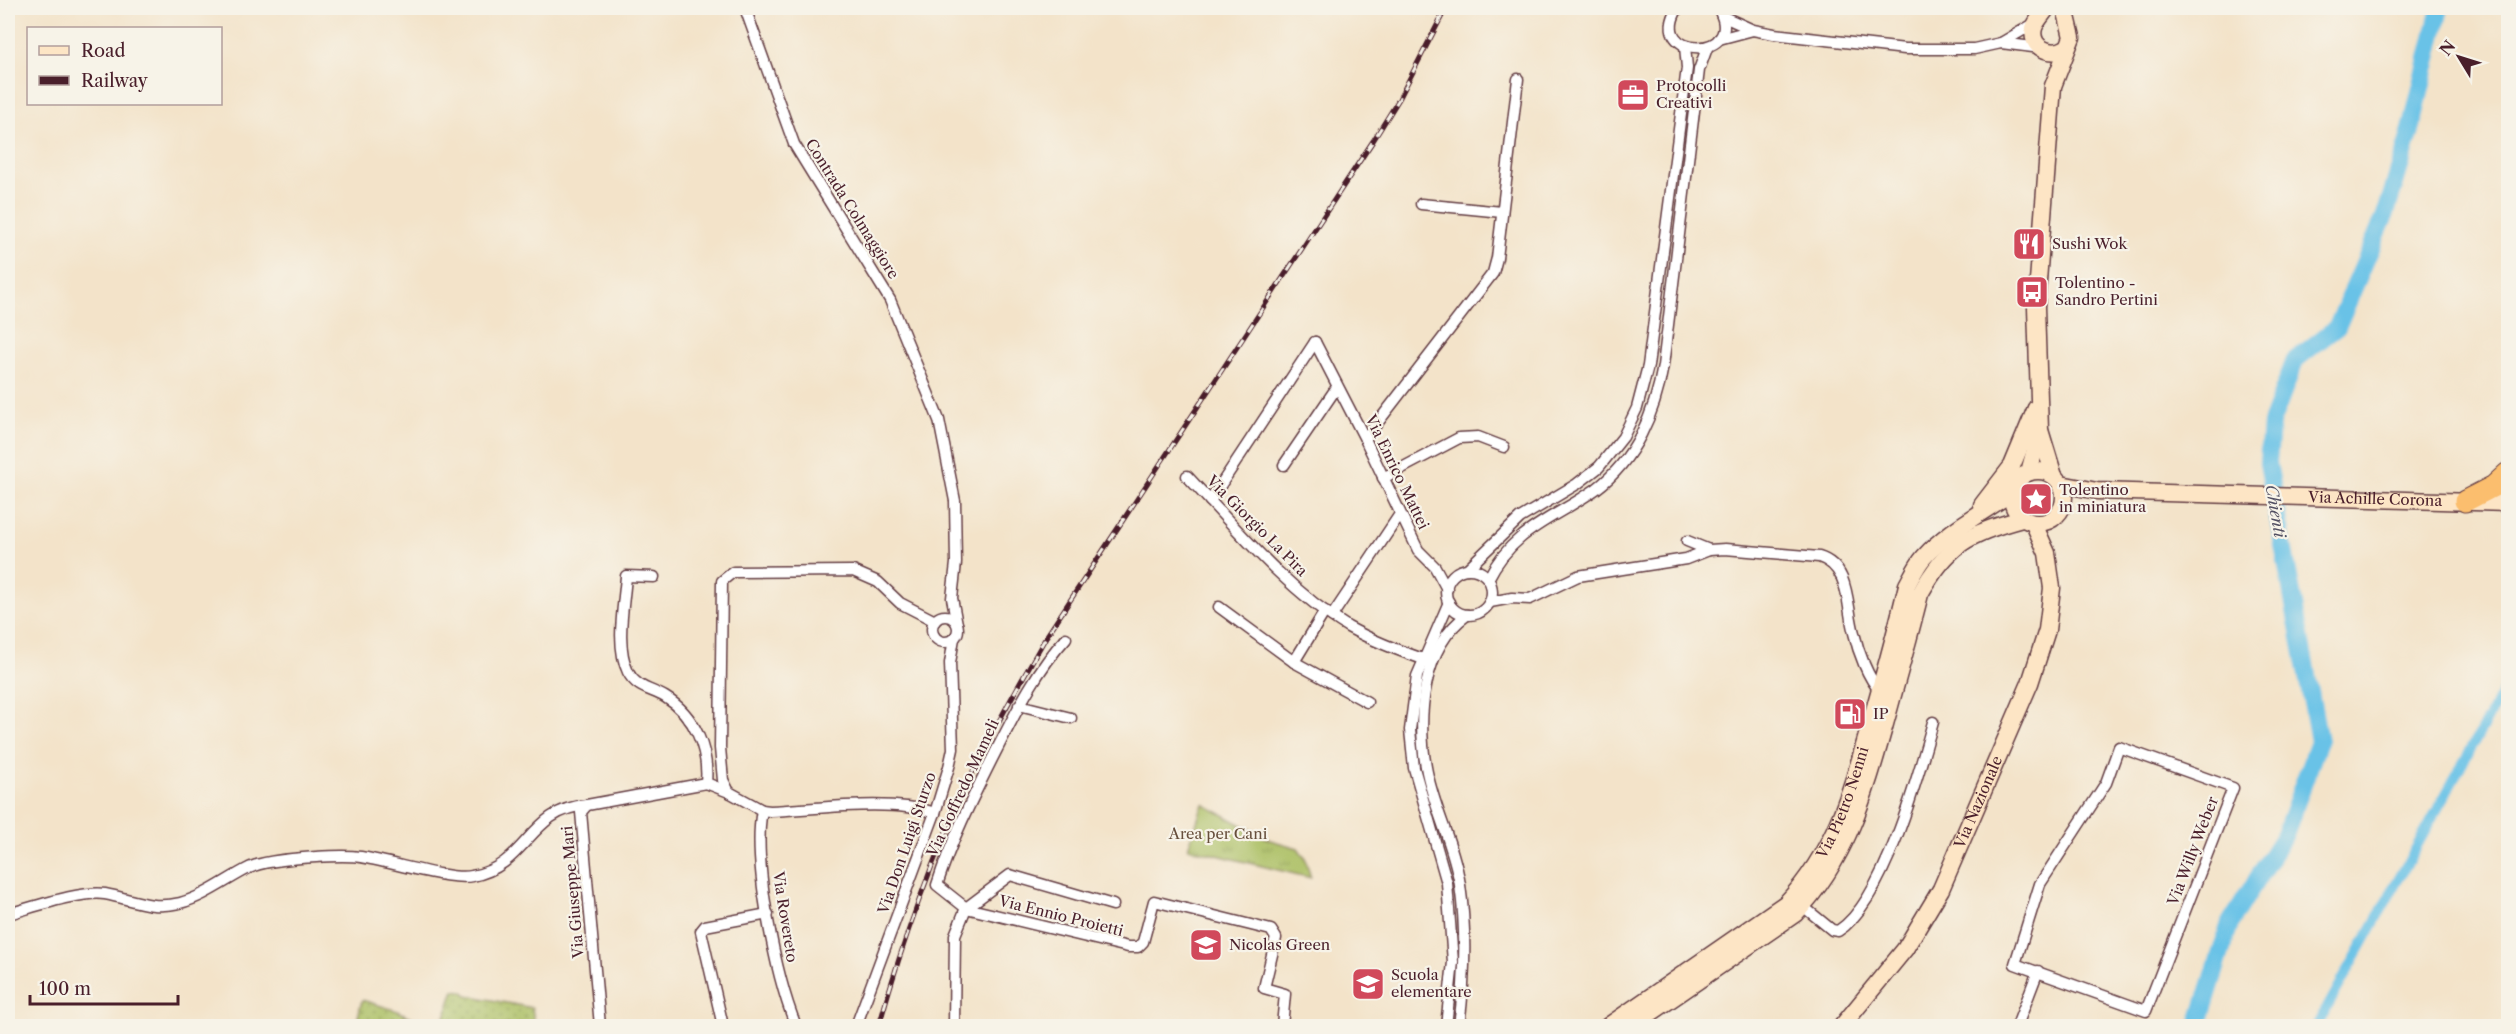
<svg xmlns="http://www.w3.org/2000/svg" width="2516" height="1034" viewBox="0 0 2516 1034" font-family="'Libre Caslon Text',serif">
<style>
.grass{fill:url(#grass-dots);stroke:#7a6f47;stroke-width:1.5}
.park{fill:url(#park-tufts);stroke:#7a6f47;stroke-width:1.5}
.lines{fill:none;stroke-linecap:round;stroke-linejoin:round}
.canal{stroke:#69c2e7;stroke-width:10}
.river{stroke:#69c2e7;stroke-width:18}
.street-casing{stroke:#633c43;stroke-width:13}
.secondary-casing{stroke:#633c43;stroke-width:19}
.highway-casing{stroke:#633c43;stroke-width:23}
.street{stroke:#fff;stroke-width:10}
.secondary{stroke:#fde5c5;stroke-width:16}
.highway{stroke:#fbbe6e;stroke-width:21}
.rail-casing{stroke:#4a1f2b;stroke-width:5}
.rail{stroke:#f7f3e8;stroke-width:3;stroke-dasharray:9;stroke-linecap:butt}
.labels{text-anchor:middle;stroke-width:4.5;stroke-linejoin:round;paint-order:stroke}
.poi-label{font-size:15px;fill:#4a1f2b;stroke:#f7f3e8;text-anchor:start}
.street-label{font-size:15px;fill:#4a1f2b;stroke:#f7f3e8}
.park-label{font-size:15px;fill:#674f3c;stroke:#f7f3e8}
.water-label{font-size:16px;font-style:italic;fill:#535063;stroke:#f7f3e8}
</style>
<defs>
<pattern id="grass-dots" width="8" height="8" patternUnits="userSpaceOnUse" patternTransform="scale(1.5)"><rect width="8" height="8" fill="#abbf63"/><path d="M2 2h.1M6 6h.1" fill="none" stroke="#8d9b52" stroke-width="1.8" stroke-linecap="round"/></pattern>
<pattern id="park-tufts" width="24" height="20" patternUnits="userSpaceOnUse" patternTransform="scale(1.5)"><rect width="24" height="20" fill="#abbf63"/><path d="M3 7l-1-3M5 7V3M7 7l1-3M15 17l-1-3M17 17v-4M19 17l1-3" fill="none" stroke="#8d9b52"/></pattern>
</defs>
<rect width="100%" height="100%" fill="#f7f3e8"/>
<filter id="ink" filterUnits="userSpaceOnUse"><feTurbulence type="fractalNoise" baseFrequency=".0167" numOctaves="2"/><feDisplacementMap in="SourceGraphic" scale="12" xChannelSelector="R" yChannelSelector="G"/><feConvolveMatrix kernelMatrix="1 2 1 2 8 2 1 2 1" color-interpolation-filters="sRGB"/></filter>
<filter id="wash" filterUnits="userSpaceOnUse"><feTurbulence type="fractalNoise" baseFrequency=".008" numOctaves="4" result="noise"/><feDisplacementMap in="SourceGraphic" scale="24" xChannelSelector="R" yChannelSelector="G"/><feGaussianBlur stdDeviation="1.35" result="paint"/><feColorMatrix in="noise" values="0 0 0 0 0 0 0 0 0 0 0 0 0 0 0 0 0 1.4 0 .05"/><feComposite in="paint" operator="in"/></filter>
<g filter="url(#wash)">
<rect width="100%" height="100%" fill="#f3e3c9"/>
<g class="grass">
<path d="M454,990L462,991L467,995L532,1008L535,1026H442Z"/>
<path d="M362,1000L398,1011L429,1026H356Z"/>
</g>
<path class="park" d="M1203,804L1270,840L1298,848L1305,858L1311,878L1188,848Z"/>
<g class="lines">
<path class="canal" d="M2317,1026L2508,682"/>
<path class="river" d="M2198,1026L2230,923L2285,834L2319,741L2268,463L2271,423L2295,360L2337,327L2386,213L2410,134L2440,8"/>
</g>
</g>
<g filter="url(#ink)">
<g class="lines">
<g class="street-casing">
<g id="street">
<path d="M745,8L794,144L890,300L939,420L955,501L956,563L952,598L957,624"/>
<path d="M1678,8C1646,60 1749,61 1718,8"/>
<path d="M1722,16L1753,30L1774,34L1905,49H1974L2001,43L2041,48"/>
<path d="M1719,39L1753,30"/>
<path d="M2001,43L2037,22"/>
<path d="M1421,204L1502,212"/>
<path d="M1315,342L1365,439L1418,550L1435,567L1447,589"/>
<path d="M1365,439L1493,273L1497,258L1518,79"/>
<path d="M1284,465L1337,387"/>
<path d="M1187,476C1237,529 1286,589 1348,627C1373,641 1402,652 1429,661"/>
<path d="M1383,478L1459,438L1478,437L1504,447"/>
<path d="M1210,501L1315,342"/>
<path d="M1687,541L1709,550"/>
<path d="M1467,569L1520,518L1577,484L1599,467L1623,437L1637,408L1648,366L1687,68L1685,46"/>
<circle cx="1469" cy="592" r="23"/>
<path d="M654,577L626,576C624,605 615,645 628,672C636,688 651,689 665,697C695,715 709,750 706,783"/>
<path d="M1488,579C1513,529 1554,519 1596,489C1635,460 1655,413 1663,366L1699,70L1707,48"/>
<path d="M1490,602L1512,598L1530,599L1578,576L1686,559L1709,550L1725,549L1819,557C1851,567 1846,606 1854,633C1858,651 1868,679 1881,692"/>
<path d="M1219,607L1294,662L1367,702"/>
<path d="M1332,616L1400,514"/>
<circle cx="945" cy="629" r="13"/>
<path d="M1066,638C1034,673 1014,716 992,759C971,801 951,841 937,885L966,908L1128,947H1138L1143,942L1154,901L1271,930L1276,938L1264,988L1285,994L1282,1026"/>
<path d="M1294,662L1325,611"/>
<path d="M1019,705L1071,718"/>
<path d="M2119,747L2233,788L2146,1011L2015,964L2040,884L2106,783Z"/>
<path d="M729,792L723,780L720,748L722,581L733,572L853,571L878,582L900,603L935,621"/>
<path d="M762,810C752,862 776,977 796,1026"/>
<path d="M1799,903L1832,930L1838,931C1884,902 1919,773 1933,722"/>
<path d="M966,908L1010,875L1113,905"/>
<path d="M8,914C31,908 82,890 105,894C132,899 151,910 180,903C204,897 227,879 249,868C262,861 300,858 316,857C330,856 347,855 361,857C388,861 450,881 472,876C528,866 528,809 587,805"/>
<path d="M600,1026L581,812L587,805L706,783L729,792L762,810L770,811C816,809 892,798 935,813"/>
<path d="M723,1026L701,931L705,926L768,914"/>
<path d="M856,1026L935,813L949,767L953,749L950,663L954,638"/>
<path d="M954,1026L955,935L966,908"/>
<path d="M1446,1026L1453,962L1447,883L1414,768L1410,730L1417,676L1449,602"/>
<path d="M1459,1026C1465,979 1467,933 1460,885C1454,844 1433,807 1426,767C1417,717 1422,647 1467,615"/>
<path d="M2017,1026L2038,971"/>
</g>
</g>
<g class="secondary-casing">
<g id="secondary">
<path d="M2047,8C2043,14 2036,21 2034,28C2029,48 2052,57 2066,48"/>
<circle cx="2038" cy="497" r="26"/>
<path d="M2029,472L2040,431"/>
<path d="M2054,476L2040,430L2036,307L2053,86L2072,37L2065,8"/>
<path id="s1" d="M2061,484L2097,491L2508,503"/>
<path d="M1982,505L2012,466L2036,408"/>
<path id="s2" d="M1608,1026L1786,903C1837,850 1854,782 1873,714C1885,671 1897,628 1907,585C1912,576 1917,565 1924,557C1948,530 1983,513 2012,492"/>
<path d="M1632,1026L1795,914C1849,857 1866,791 1887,717C1898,676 1910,635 1920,594C1947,545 1969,533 2022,519"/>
<path id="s3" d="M1842,1026L1905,949L1941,889L2030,683L2047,630L2052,588L2047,553L2034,524"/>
</g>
</g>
<g class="highway-casing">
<path id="highway" d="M2465,501L2494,486L2508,473"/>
</g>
<use href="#street" class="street"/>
<use href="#secondary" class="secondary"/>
<use href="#highway" class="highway"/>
<g class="rail-casing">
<path id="rail" d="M879,1026C902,943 931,861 968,782C991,732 1019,685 1046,637L1373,141L1399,99L1446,8"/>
</g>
<use href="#rail" class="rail"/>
</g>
</g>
<defs>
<g id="office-square" transform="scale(1.725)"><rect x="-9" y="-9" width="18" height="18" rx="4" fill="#d1495b" stroke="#f7f3e8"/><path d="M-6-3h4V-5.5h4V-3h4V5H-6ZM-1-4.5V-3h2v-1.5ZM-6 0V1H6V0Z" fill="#fff"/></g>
<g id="restaurant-square" transform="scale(1.725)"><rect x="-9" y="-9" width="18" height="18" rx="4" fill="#d1495b" stroke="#f7f3e8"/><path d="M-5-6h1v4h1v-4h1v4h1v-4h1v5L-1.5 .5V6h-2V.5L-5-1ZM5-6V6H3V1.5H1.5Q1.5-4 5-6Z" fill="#fff"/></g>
<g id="bus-square" transform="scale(1.725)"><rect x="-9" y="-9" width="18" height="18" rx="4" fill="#d1495b" stroke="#f7f3e8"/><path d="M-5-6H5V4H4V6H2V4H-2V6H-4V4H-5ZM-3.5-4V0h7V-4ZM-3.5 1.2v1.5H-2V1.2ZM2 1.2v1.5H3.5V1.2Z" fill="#fff"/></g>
<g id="sight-square" transform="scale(1.725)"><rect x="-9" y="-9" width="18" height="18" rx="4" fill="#d1495b" stroke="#f7f3e8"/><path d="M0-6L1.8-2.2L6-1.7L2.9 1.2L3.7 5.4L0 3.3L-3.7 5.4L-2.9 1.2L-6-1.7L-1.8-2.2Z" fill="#fff"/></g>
<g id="fuel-square" transform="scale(1.725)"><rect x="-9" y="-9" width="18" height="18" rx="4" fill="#d1495b" stroke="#f7f3e8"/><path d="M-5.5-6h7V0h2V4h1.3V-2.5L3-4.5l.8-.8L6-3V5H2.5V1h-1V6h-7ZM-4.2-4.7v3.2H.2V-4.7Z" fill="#fff"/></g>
<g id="school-square" transform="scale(1.725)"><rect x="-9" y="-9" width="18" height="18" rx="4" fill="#d1495b" stroke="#f7f3e8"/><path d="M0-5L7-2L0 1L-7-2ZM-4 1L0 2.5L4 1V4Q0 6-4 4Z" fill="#fff"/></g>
</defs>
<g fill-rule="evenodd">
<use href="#office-square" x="1633" y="95"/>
<use href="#restaurant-square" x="2029" y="244"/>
<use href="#bus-square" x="2032" y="292"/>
<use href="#sight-square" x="2036" y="499"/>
<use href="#fuel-square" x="1850" y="714"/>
<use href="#school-square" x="1206" y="945"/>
<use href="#school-square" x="1368" y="984"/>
</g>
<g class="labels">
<g class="poi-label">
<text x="1656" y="91">Protocolli<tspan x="1656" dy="17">Creativi</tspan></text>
<text x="2052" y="249">Sushi Wok</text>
<text x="2055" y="288">Tolentino -<tspan x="2055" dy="17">Sandro Pertini</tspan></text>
<text x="2059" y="495">Tolentino<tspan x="2059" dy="17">in miniatura</tspan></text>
<text x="1873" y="719">IP</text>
<text x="1229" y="950">Nicolas Green</text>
<text x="1391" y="980">Scuola<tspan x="1391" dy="17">elementare</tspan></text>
</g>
<g class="street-label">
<text transform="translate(852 209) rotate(58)" y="5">Contrada Colmaggiore</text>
<text transform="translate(1397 472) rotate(64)" y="5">Via Enrico Mattei</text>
<text dy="5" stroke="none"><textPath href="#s1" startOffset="315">Via Achille Corona</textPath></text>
<text transform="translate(1257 526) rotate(45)" y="5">Via Giorgio La Pira</text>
<text transform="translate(963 788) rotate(-65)" y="5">Via Goffredo Mameli</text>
<text dy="5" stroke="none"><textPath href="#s2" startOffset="333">Via Pietro Nenni</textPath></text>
<text dy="5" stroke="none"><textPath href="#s3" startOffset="264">Via Nazionale</textPath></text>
<text transform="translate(907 843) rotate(-71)" y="5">Via Don Luigi Sturzo</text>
<text transform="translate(2193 851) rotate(-69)" y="5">Via Willy Weber</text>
<text transform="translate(573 892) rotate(-95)" y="5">Via Giuseppe Mari</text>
<text transform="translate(1061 916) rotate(14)" y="5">Via Ennio Proietti</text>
<text transform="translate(785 917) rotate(81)" y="5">Via Rovereto</text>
</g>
<g class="park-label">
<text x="1218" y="839">Area per Cani</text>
</g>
<g class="water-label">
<text transform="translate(2276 511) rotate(80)" y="6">Chienti</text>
</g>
</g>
<rect width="2516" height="1034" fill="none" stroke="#f7f3e8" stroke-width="30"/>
<rect x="27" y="27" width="195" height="78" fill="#f7f3e8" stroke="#b29e9c" stroke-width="1.5"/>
<rect x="39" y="46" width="30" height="9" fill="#fde5c5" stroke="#b29e9c" stroke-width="1.5"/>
<text x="81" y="57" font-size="18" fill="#4a1f2b">Road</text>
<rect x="39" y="76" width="30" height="9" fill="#4a1f2b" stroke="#b29e9c" stroke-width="1.5"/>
<text x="81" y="87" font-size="18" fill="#4a1f2b">Railway</text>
<g transform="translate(2459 57) rotate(308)" stroke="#f7f3e8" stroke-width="4.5" paint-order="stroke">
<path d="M0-4.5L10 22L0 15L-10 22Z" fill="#4a1f2b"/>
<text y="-9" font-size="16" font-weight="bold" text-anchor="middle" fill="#4a1f2b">N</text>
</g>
<path d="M30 995v9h148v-9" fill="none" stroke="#4a1f2b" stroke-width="3"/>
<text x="39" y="995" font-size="18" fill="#4a1f2b" stroke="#f7f3e8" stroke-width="4.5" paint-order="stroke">100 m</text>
</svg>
